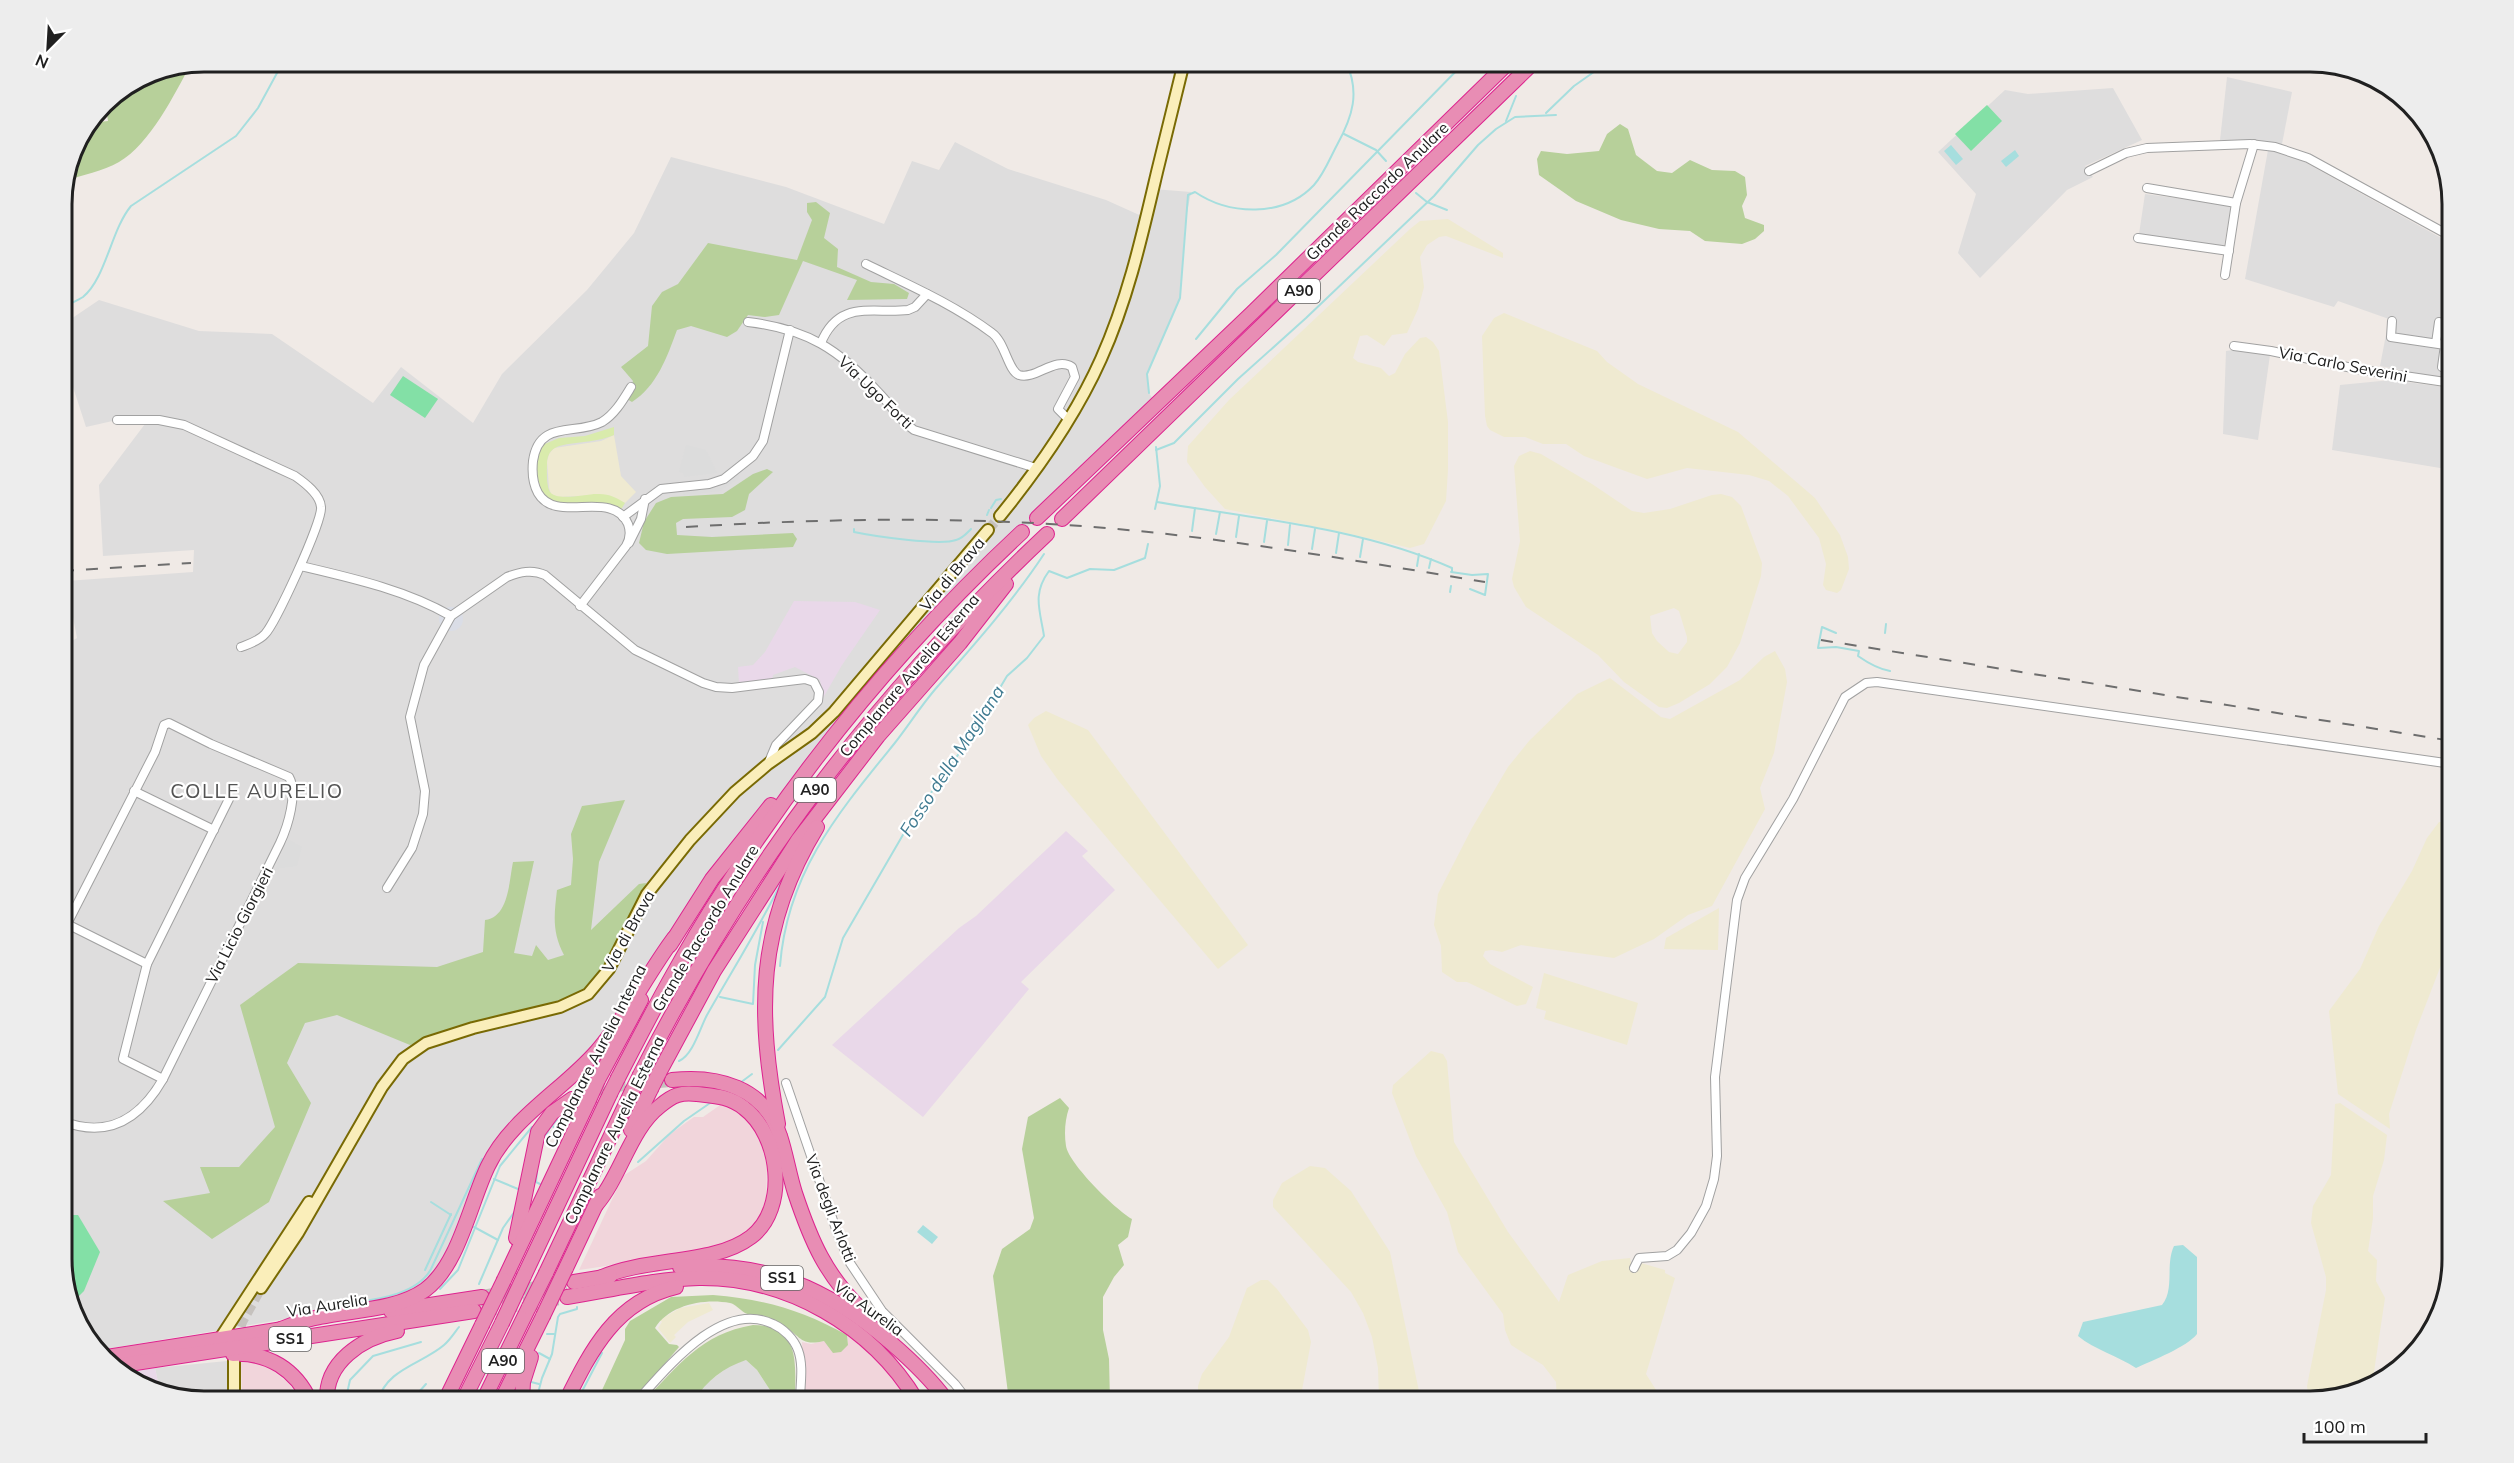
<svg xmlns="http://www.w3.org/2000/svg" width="2514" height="1463" viewBox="0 0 2514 1463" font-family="Mulish,sans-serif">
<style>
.residential{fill:#dedddd}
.commercial{fill:#f1d5db}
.industrial{fill:#e9d8e9}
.farmland{fill:#efead1;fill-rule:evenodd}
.grass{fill:#d9ebac}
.forest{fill:#b7d09a}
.pitch{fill:#83e0a6}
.parking{fill:#dcdcdc}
.plaza{fill:#dadde6}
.water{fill:#a6dede}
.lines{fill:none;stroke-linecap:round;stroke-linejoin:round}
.stream{stroke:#a6dede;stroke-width:2}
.secondary-tunnel{stroke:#c6c2be;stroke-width:10;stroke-dasharray:10 5;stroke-linecap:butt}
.highway-tunnel{stroke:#c6c2be;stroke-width:14;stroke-dasharray:14 7;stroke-linecap:butt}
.street-casing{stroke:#a1a1a1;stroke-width:10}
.secondary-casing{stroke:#796a04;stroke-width:14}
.highway-casing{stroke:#dd248f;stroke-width:16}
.street{stroke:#fff;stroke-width:8}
.secondary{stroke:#faeeba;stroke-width:10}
.highway{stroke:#e88db4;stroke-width:14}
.rail{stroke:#6e6e6e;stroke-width:2;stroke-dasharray:12 12;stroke-linecap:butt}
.highway-bridge-casing{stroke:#dd248f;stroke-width:16;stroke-linecap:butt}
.highway-bridge{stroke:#e88db4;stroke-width:14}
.labels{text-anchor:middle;stroke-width:4.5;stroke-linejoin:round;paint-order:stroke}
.shield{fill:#fff;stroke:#636363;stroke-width:1.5}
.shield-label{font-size:15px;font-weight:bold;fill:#202020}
.street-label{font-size:16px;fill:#202020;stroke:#fff}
.water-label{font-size:18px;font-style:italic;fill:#3f7b91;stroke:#fff}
.quarter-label{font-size:20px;letter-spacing:1.5px;fill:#535353;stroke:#fff}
.rim{fill:none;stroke:#202020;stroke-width:3}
</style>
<rect width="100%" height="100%" fill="#f0eae6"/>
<g class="residential">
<path d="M2227,77L2292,92L2282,144L2220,140Z"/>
<path d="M2113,88L2142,140L2085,166L2093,177L2067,190L1980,278L1958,253L1976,194L1938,152L2005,90L2028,94Z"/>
<path d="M955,142L1008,169L1106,200L1146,218L1153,189L1191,192L1185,224L1180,298L1147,374L1149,393L1156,404L1017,537L796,776L753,827L598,1050L506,1139L441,1269L408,1295L321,1313L100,1350L81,1331L62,1268V647L77,638L66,581L193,572L194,550L103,556L99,485L148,420H117L86,427L62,353V325L99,300L199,331L272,334L373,403L401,367L473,423L502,374L587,290L634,233L671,157L786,187L884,224L912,161L939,170Z"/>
<path d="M2268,150L2290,154L2452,244V380L2380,366L2389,319L2338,301L2334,307L2245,279Z"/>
<path d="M2451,190L2452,195V231L2442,226Z"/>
<path d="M2145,194L2231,205L2224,247L2139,234Z"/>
<path d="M2233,350L2270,355L2258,440L2223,434L2226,351Z"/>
<path d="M2391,380L2452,388V470L2332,450L2340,385Z"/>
<path d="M746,1360L757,1370L770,1390L784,1401H694L704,1385L731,1365Z"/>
<path d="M227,1361L230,1401H204L163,1391L159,1387L155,1368Z"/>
</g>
<g class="commercial">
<path d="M723,1103L745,1116L754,1127L763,1145L767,1163L766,1207L749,1232L733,1242L681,1255L579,1270L623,1176L646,1161L669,1135L684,1124L694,1117H703Z"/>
<path d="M847,1335L881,1362L911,1401H804L802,1342L811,1344L824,1341L848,1345Z"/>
<path d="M241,1361L257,1362L271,1369L287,1382L303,1401H242Z"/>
</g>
<g class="industrial">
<path d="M794,601L855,602L880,610L842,665L823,698L820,680L795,667L773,675L772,680L739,683L738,667L753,665L765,652Z"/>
<path d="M1066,831L1088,851L1082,856L1115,890L1021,982L1029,989L923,1117L832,1045L959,928L976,916Z"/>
<path d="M155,1368L159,1387L163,1391L133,1383L124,1373Z"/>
</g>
<g class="farmland">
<path d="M1448,219L1503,253V258L1446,236L1439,237L1427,245L1420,257L1424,287L1418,309L1407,333L1392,335L1384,346L1367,335L1360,336L1353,358L1358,362L1381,368L1389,376L1395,373L1405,354L1420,338L1426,337L1433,342L1439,351L1448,422V470L1446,501L1424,544L1410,548L1342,532L1225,509L1205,487L1187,462L1188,446L1229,400L1410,229L1420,221Z"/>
<path d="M1504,313L1597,351L1607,362L1638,384L1738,432L1815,498L1840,535L1848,557L1849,569L1841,590L1837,593L1826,590L1823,585L1826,564L1819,538L1788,496L1769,481L1749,475L1687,468L1647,479L1584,456L1566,444H1543L1525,437H1504L1490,430L1487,426L1485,416L1482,336L1494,318Z"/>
<path d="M614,435L621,476L636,492L625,503L607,495L558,497L551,494L549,488L547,461L549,454L554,448L601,441Z"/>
<path d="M1530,451L1541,454L1592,484L1632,511L1644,513L1670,509L1712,495L1721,494L1732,497L1741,506L1762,563L1761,576L1740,643L1727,667L1710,684L1679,703L1667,708L1659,707L1624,682L1598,655L1526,607L1514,587L1512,579L1520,541L1514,466L1519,456ZM1674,608L1679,611L1687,637V642L1678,654L1669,652L1657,641L1652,633L1650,616Z"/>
<path d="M1775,651L1785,669L1787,682L1774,753L1760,788L1765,809L1712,906L1688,915L1654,939L1614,958L1521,945L1502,952L1492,950L1485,951L1483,956L1490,964L1533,987L1526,1004L1517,1006L1467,982H1457L1442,972L1441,946L1434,925L1438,894L1472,828L1508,767L1529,741L1577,694L1610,678L1661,717L1670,719L1740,680L1764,657Z"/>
<path d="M1046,711L1088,730L1248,945L1218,969L1058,780L1041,756L1028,725L1034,718Z"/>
<path d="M2439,822H2448L2452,827V904L2446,952L2416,1030L2389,1114L2390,1129L2338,1094L2329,1011L2360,969L2379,926L2412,871L2427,838Z"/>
<path d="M1719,908L1718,950L1664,949L1666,938Z"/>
<path d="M1544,973L1638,1003L1627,1045L1544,1019L1546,1011L1536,1008Z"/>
<path d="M1431,1051L1443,1054L1447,1061L1454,1142L1508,1232L1559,1302L1568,1275L1602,1261L1630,1258L1632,1267L1638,1268L1641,1263L1665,1270V1273L1675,1278L1646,1374L1663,1401H1557L1556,1382L1543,1365L1511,1345L1505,1330L1503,1314L1458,1252L1447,1212L1416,1156L1392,1093L1393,1085Z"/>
<path d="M2340,1103L2387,1135L2384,1160L2373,1196V1218L2368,1251L2377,1260L2376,1281L2385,1298L2372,1385L2309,1401L2307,1386L2326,1290V1277L2311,1223L2313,1206L2331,1175L2335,1104Z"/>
<path d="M1310,1166L1325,1168L1351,1191L1390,1252L1421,1401H1379L1378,1368L1372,1337L1363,1313L1351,1292L1273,1207V1200L1282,1183Z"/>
<path d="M1261,1280H1268L1277,1289L1308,1330L1311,1342L1300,1401H1198V1386L1202,1374L1229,1337L1247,1288Z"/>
<path d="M709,1303L713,1310L688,1322L674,1335L676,1337L670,1343L658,1328L662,1322L660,1320L680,1308Z"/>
</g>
<path class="grass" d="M614,427V435C594,444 568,441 555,448C549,451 547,458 547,464C547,471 546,485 550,492C557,502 588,493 599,494C610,494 617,498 625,503L620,511C613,508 605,504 598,503C574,502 547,514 539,483C536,470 536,459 540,446L559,438L585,436Z"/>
<g class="forest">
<path d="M191,64C174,95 150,144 119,162C103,171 82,175 65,181L72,149L90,123L108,121L105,102L150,72Z"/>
<path d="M1620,124L1628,129L1636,155L1657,171L1672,173L1690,160L1712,170L1735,171L1745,177L1747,195L1742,206L1745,218L1764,225V231L1755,239L1742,244L1705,241L1690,231L1659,229L1621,220L1576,201L1539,175L1537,159L1541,151L1567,154L1599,151L1607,134Z"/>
<path d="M816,202L830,213L824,238L838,249L837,267L871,282L894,284L909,293L907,299L847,300L857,280L803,261L779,315L765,317L748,315L737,331L727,337L691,326L677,330C667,357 657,386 632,402L627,399L633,381L621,367L648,346L652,306L662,292L678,284L708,243L797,260L812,220L807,212V203Z"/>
<path d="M767,469L773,472L749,494L745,510L732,517L683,519L676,523L677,535L712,537L793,533L797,539L793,547L667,554L646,550L639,543L644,522L656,503L671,497L723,494L753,474Z"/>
<path d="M625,800L599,862L591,930L639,884L646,883L638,908L602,968L584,990L554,1002L473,1023L410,1045L337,1015L305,1023L287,1063L311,1103L269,1202L212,1239L163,1201L210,1193L200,1167H239L275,1127L240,1005L298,963L437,967L483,952L485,920C509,917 509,881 513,862L534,861L514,953L532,956L536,945L548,960L564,955C552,932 554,916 557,890L571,885L573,859L571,834L582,806Z"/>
<path d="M1060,1098L1069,1108C1065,1120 1064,1133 1066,1146C1069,1164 1115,1209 1132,1219L1128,1237L1118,1245L1124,1265L1114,1277L1103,1297V1330L1109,1359L1110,1401H1009L993,1276L1002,1249L1030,1229L1034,1218L1022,1149L1028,1117Z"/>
<path d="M713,1295C764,1299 802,1310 847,1335L848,1345L841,1352L833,1353L824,1341C798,1347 801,1334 780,1324C769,1319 756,1318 745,1313C740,1310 735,1304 730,1303C704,1298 669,1305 655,1328L669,1344L677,1345L679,1347L633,1401H597L625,1340V1329L630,1321L671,1297Z"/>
<path d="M753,1325C802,1325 795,1366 795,1401H784L770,1390L757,1370L746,1360C723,1368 707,1380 694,1401H644C679,1365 701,1334 753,1325Z"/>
</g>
<g class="pitch">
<path d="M1987,105L2002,121L1971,151L1955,134Z"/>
<path d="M403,376L438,399L425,418L390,395Z"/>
<path d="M62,1215H78L100,1252L84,1291L72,1303L62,1268Z"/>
</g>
<g class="parking">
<path d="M686,445L706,450L717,473L684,477L683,473L679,472Z"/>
<path d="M738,475L739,478L720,491L684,495L683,493L722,487Z"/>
<path d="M288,839L302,847L297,866L280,868L274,872Z"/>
</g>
<circle class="plaza" cx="451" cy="619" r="12"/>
<g class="water">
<path d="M1951,145L1963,159L1956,165L1944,151Z"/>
<path d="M2015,150L2019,156L2006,167L2001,161Z"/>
<path d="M923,1225L938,1237L932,1244L917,1232Z"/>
<path d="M2183,1245L2197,1257V1334C2187,1347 2153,1360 2136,1368C2118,1356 2095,1350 2078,1336L2083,1322L2162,1305C2175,1289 2165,1265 2174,1246Z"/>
</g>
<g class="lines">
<g class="stream">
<path d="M1546,113L1574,86L1608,62"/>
<path d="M1506,121L1516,96"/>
<path d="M1344,134L1376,150L1386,161"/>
<path d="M1416,193L1427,202L1447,210"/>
<path d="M62,308C68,304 77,301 83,297C106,278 111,230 131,206L236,136L258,108L283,62"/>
<path d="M1196,339L1237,289L1276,255L1465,62"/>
<path d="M1149,393L1147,374L1180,298L1188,195L1195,192C1229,215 1283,218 1314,185C1324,174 1330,158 1337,145C1353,116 1360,92 1346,62"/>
<path d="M1156,450L1174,443L1238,379L1306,318L1434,196L1478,145L1496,129L1515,117L1556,115"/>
<path d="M1157,502C1255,519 1360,527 1452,568V571"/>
<path d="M991,508L996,500L1001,499"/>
<path d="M1155,509L1160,486L1156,447"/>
<path d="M987,515L989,510"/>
<path d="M854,529V532C873,536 940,546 956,540C962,539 967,533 971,529"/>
<path d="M1192,531L1195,508"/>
<path d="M1216,534L1220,512"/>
<path d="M1236,537L1239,516"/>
<path d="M1264,542L1267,521"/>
<path d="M1288,545L1290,525"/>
<path d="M1312,549L1315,529"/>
<path d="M1336,553L1339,533"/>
<path d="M1360,557L1363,539"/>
<path d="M1417,566L1419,554"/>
<path d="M1429,568L1431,559"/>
<path d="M1451,572L1472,575L1488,574L1485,595L1470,589"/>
<path d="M1450,592L1451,586"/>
<path d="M1836,633L1822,627L1818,648L1836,647L1859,651L1858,656C1868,663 1878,669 1890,671"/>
<path d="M1885,633L1886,624"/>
<path d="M780,966C787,873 838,813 894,744C909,725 922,704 938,686C975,644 1013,601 1044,554"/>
<path d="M720,997L753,1004L755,965L763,922"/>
<path d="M778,1050L825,997L843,938L911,821L970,738L1007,676L1027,658L1044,636C1040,610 1032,594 1049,571L1067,578L1090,569L1114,570L1145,558L1148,544"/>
<path d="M679,1061C693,1055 700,1028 707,1015C733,969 761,925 784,877"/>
<path d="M740,1083L752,1074"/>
<path d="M552,1126L563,1131"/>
<path d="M542,1145L549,1129L561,1115"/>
<path d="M638,1162L684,1121L713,1101"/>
<path d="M537,1171L536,1182L540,1184"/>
<path d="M494,1179L518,1189"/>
<path d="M431,1202L451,1215"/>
<path d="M474,1227L498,1240"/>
<path d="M425,1270L451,1214"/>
<path d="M479,1284L503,1228L515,1211"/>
<path d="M440,1289L458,1270L500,1166L532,1127"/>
<path d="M356,1302C381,1299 418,1293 431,1269L482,1159"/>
<path d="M547,1334H554"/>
<path d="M539,1353L550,1359"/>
<path d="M527,1381L539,1384"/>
<path d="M346,1398L350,1380L373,1356L421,1342"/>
<path d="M511,1399L512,1401"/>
<path d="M378,1401C386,1369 422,1364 444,1345C450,1340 455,1332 459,1327"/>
<path d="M411,1401L426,1384"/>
<path d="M536,1401L542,1378L552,1354L558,1317L560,1314L577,1309V1307"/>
<path d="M577,1401L602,1353"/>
</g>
<g class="secondary-tunnel">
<path d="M988,530L1000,516"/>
<path d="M236,1341L242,1322L261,1288"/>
</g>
<g class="highway-tunnel">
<path d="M572,1099C601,1082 640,1083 672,1080"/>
<path d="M482,1297L566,1283"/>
<path d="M482,1310L561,1298"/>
</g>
<g class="street-casing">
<g id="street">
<path d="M2089,171L2126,153L2147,148L2250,144L2275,147L2308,158L2452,237"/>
<path d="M2147,188L2236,203"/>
<path d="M2138,238L2229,251"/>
<path d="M866,264C909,285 953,304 992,333C1005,342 1008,371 1019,375C1036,380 1055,356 1072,367L1075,377L1058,409L1068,419"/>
<path d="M2225,275L2236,203L2254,144"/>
<path d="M2392,321L2391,337L2452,346"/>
<path d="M748,322C807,329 839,349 879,393C891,405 899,420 914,430L1036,468"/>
<path d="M821,343C839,299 872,314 908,310L915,307L927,294"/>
<path d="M2436,343L2439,322"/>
<path d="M2234,346L2271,351L2357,369L2452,383"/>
<path d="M2442,367L2445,345"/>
<path d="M117,420H159L184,425L295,476C305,483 320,494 321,507C323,521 275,624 265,634C259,641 249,644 241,647"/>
<path d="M623,517L661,489L709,484L724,479L753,456L763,441L790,330"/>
<path d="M629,543L641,519L645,499"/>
<path d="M301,566C352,578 406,590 451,616"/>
<path d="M580,606L626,546C630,539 631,532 628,524C612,488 556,525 538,493C533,484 532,471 533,461C539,419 575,436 602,422C615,414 623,400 631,387"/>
<path d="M134,791L214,830"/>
<path d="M387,888L412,848L423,814L425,791L410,717L424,665L451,616L507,577C520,572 532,569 545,575L635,650L703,683L716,687L732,688L805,679L814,682L819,692L818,701L776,745L768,764"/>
<path d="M163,1079L123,1059L147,964L229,799"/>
<path d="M786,1083L837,1232L850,1263L882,1311L955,1384L968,1401"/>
<path d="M62,1121C108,1139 140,1119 163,1079L280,843C288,826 298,793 289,777L211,744L169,723L164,725L155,752L67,924L147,964"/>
<path d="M1634,1268L1639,1258L1667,1256L1677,1250L1691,1233L1706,1206L1714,1179L1717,1156L1715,1077L1737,900L1745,878L1793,799L1845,697L1866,683L1877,682L2452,764"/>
<path d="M637,1401C667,1368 722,1299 773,1324C784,1329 794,1339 798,1350C804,1366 800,1385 800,1401"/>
</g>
</g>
<g class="secondary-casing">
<g id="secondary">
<path d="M1000,516C1039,468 1076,415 1101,359C1128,299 1142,236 1157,172C1166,135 1175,98 1184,62"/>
<path d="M261,1288L298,1233L382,1087L403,1059L426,1043L473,1028L560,1007L588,994L609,969L647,894L690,840L735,792L768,764L812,733L834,712L988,530"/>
<path d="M219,1340L309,1202"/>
<path d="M234,1359V1401"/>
</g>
</g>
<g class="highway-casing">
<g id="highway">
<path d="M1037,518L1252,313L1509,62"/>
<path d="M1062,519L1534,62"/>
<path d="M670,945L712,879L771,805"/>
<path d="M659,1073L714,971L798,840L878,736L960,643L1006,584"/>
<path d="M640,1075C747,864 875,696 1047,534"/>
<path d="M618,1078C651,1014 684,951 723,891C807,760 908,638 1022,532"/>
<path d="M598,1080L641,1000"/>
<path d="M672,1080C717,1075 765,1087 780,1136C786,1154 789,1174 795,1193C811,1241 826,1276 863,1311"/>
<path d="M778,1124C757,1013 756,927 817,827"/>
<path d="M631,1130L651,1089"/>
<path d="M596,1205C621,1176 630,1129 660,1106C673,1095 681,1092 697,1094C714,1096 729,1096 744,1108C780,1135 789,1208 751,1237C714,1265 648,1257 602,1277"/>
<path d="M516,1238L538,1132L552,1113L572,1099"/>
<path d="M680,1267C763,1260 829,1289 890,1342C911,1360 931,1379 947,1401"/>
<path d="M566,1268L600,1196"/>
<path d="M546,1273L632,1091"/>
<path d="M524,1276L610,1094"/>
<path d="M504,1280L589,1100"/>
<path d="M574,1282L610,1276"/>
<path d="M567,1297C611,1290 655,1279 699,1278C787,1277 872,1326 917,1401"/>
<path d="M391,1311L482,1297"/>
<path d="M281,1329C294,1324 306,1319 320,1317C353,1310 397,1310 425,1290C459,1265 470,1203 488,1166C511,1118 563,1090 597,1051C626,1018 647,974 674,938"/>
<path d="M233,1354C268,1352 296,1370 310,1401"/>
<path d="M107,1357L289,1328"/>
<path d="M116,1366L474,1311"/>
<path d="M327,1401C325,1362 362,1338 397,1331"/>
<path d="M445,1401L482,1325"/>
<path d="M463,1401L502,1323"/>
<path d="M483,1401L529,1307"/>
<path d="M501,1401L543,1316"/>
<path d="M522,1401L523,1382L531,1357"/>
<path d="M566,1401C591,1350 616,1301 676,1287"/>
</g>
</g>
<use href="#street" class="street"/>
<use href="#secondary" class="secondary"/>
<use href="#highway" class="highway"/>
<g class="rail">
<path d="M686,527C830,518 973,516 1117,529C1240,540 1363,562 1485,582"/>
<path d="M62,571L191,563"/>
<path d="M1821,640L2452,741"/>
</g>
<g class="highway-bridge-casing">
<g id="highway-bridge">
<path d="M651,1089L659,1073"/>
<path d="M632,1091L640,1075"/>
<path d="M610,1094L618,1078"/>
<path d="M589,1100L598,1080"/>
<path d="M529,1307L546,1273"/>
<path d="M543,1316L566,1268"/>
<path d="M502,1323L524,1276"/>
<path d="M482,1325L504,1280"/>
</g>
</g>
<use href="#highway-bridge" class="highway-bridge"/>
</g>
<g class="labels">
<g class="shield">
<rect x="1278" y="279" width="42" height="24" rx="4.5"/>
<rect x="794" y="778" width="42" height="24" rx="4.5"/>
<rect x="761" y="1266" width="42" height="24" rx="4.5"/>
<rect x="269" y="1327" width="42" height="24" rx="4.5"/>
<rect x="482" y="1349" width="42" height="24" rx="4.5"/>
</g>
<g class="shield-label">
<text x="1299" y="296">A90</text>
<text x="815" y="795">A90</text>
<text x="782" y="1283">SS1</text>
<text x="290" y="1344">SS1</text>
<text x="503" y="1366">A90</text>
</g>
<g class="street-label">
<text transform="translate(1377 191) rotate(-44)" y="6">Grande Raccordo Anulare</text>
<text transform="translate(2343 364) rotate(11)" y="6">Via Carlo Severini</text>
<text transform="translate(876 392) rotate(44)" y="6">Via Ugo Forti</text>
<text transform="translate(952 574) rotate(-50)" y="6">Via di Brava</text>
<text transform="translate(909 675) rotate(-50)" y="6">Complanare Aurelia Esterna</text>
<text transform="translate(239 925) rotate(-63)" y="6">Via Licio Giorgieri</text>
<text transform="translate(705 928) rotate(-59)" y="6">Grande Raccordo Anulare</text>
<text transform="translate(628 931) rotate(-61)" y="6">Via di Brava</text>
<text transform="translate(595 1056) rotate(-63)" y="6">Complanare Aurelia Interna</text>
<text transform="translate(614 1130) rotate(-64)" y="6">Complanare Aurelia Esterna</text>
<text transform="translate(831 1208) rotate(69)" y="6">Via degli Arlotti</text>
<text transform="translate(327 1305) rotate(-9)" y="6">Via Aurelia</text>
<text transform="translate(869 1308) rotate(36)" y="6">Via Aurelia</text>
</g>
<g class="water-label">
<text transform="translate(952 761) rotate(-57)" y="6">Fosso della Magliana</text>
</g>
<g class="quarter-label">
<text x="257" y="798">COLLE AURELIO</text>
</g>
</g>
<path d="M0 0H2514V1463H0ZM204 72H2310A132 132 0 0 1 2442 204V1259A132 132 0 0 1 2310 1391H204A132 132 0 0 1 72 1259V204A132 132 0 0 1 204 72Z" fill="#ededed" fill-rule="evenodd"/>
<path class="rim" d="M204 72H2310A132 132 0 0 1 2442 204V1259A132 132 0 0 1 2310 1391H204A132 132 0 0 1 72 1259V204A132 132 0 0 1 204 72Z"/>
<g transform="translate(48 48) rotate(204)" stroke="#ffffff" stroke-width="4.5" paint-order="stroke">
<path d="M0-4.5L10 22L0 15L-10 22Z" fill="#202020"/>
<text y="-9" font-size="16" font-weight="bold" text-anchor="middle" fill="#202020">N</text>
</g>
<path d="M2304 1433v9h122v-9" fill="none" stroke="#202020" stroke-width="3"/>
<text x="2313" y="1433" font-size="18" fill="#202020" stroke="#ffffff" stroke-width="4.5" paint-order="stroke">100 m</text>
</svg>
